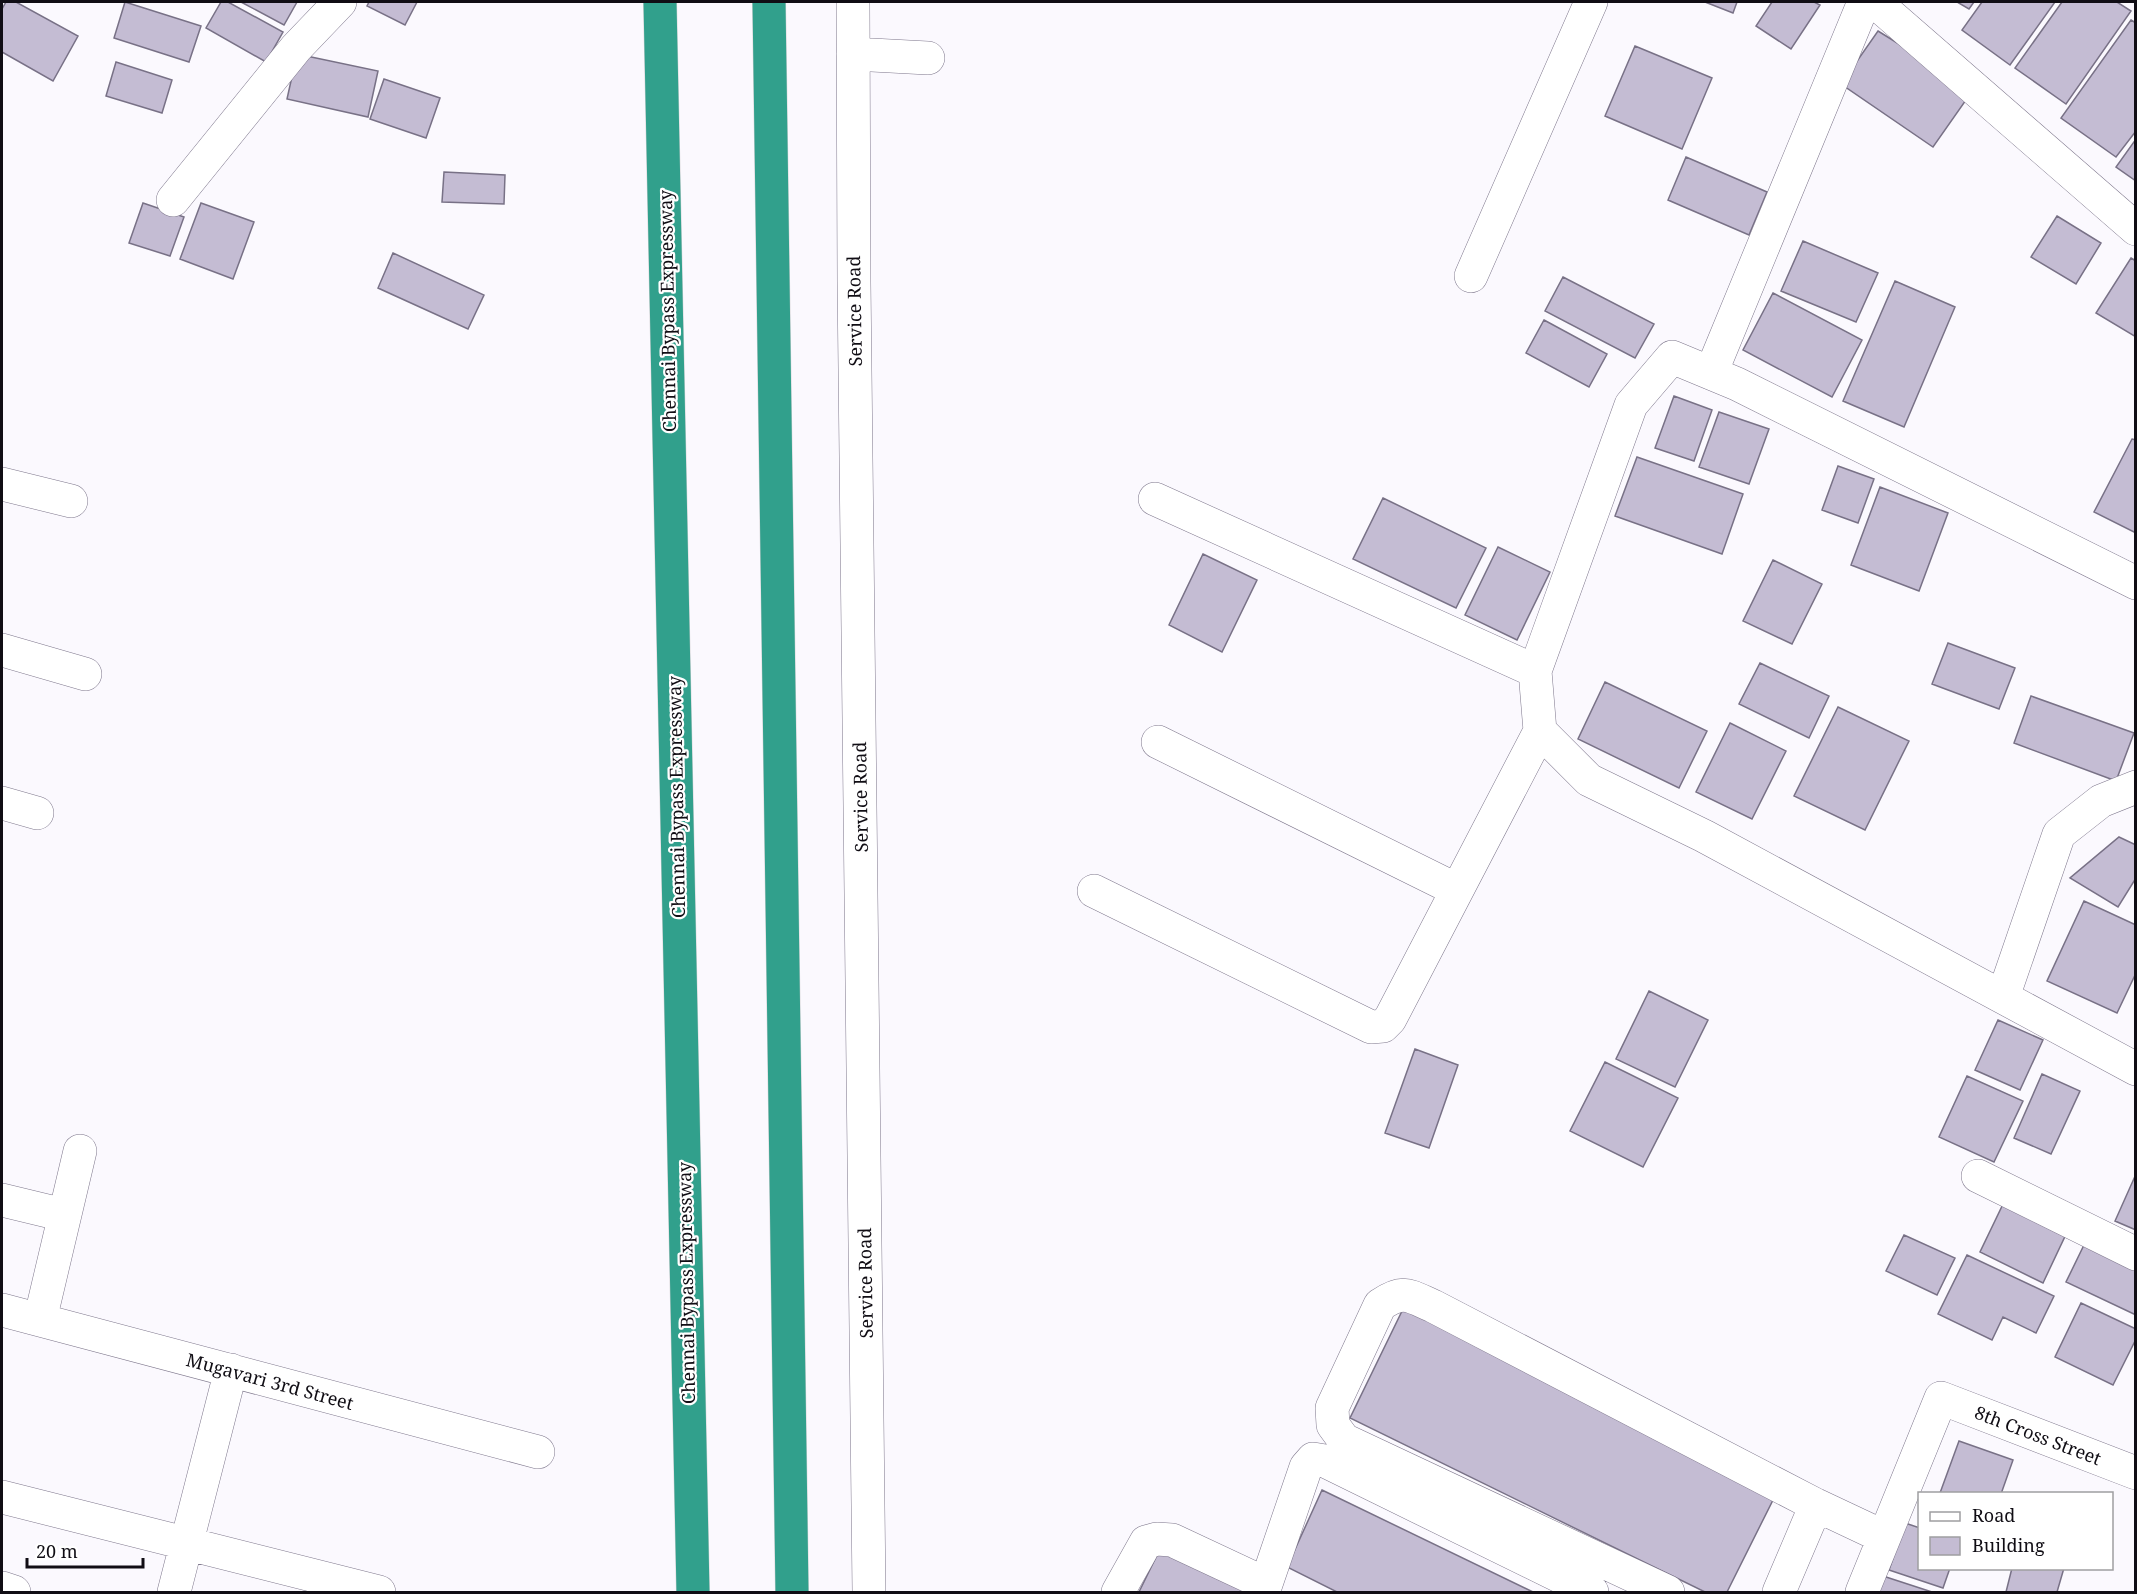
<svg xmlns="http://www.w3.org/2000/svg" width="2137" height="1594" font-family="'Noto Serif',serif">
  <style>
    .building { fill: #c4bcd3; stroke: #787186; stroke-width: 1.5 }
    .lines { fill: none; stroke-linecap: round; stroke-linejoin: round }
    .minor-casing { stroke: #7f788d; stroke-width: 34 }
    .highway-casing { stroke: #d4d3d5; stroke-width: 34 }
    .minor { stroke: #fff; stroke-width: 33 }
    .highway { stroke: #31a08c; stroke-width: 33 }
    .labels { text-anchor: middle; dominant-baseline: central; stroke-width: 4.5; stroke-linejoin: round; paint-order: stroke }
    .street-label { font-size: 18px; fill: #100d14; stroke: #fff }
  </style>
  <rect width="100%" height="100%" fill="#fbf9fe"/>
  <!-- building -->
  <path class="building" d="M 6,2 L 16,2 L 78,36 L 53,81 L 2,52 L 2,9 Z
    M 125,2 L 201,26 L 189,62 L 114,38 Z
    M 221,2 L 228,2 L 283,32 L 266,62 L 206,28 Z
    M 241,2 L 297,2 L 284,25 Z
    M 369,2 L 417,2 L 405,25 L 367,6 Z
    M 1705,2 L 1737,2 L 1733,13 Z
    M 1772,2 L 1814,2 L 1820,5 L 1791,49 L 1756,26 Z
    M 1957,2 L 1974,2 L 1969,9 Z
    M 1982,2 L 2055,2 L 2010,65 L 1962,30 Z
    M 2062,2 L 2117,2 L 2131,11 L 2066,104 L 2015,68 Z
    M 2131,20 L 2136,23 L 2136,131 L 2116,157 L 2061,118 Z
    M 1878,31 L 1973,90 L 1933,147 L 1841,84 Z
    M 1635,46 L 1712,78 L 1682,149 L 1605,116 Z
    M 297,54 L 378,71 L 368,117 L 287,99 Z
    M 116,62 L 172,80 L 162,113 L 106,96 Z
    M 384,79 L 440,98 L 426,138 L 370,119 Z
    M 2136,139 L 2136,181 L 2116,167 Z
    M 1686,157 L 1767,192 L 1749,235 L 1668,200 Z
    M 444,172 L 505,175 L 504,204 L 442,202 Z
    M 143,203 L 184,217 L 170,256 L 129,243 Z
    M 201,203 L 254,222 L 233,279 L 180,259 Z
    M 2057,216 L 2101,243 L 2076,284 L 2031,257 Z
    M 1803,241 L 1878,273 L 1856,322 L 1781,291 Z
    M 393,253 L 484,295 L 468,329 L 378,288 Z
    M 2131,258 L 2136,261 L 2136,337 L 2096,313 Z
    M 1563,277 L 1654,324 L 1635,358 L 1545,311 Z
    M 1895,281 L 1955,307 L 1904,427 L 1843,401 Z
    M 1773,293 L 1862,340 L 1832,397 L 1743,350 Z
    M 1544,320 L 1607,354 L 1589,387 L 1526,353 Z
    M 1674,396 L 1712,410 L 1694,461 L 1655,448 Z
    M 1719,412 L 1769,429 L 1749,484 L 1699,467 Z
    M 2132,439 L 2136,440 L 2136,533 L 2094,512 Z
    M 1637,457 L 1743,494 L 1722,554 L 1615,516 Z
    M 1838,466 L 1874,479 L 1858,523 L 1822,510 Z
    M 1880,487 L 1948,513 L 1919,591 L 1851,565 Z
    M 1383,498 L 1486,548 L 1456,608 L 1353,559 Z
    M 1498,547 L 1550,572 L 1517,640 L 1465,615 Z
    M 1203,554 L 1257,580 L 1222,652 L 1169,625 Z
    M 1773,560 L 1822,584 L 1792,644 L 1743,621 Z
    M 1948,643 L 2015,668 L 1999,709 L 1932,684 Z
    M 1760,663 L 1829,696 L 1809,738 L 1739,704 Z
    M 1605,682 L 1707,731 L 1679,788 L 1578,739 Z
    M 2031,696 L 2134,733 L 2116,781 L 2014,743 Z
    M 1838,707 L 1909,741 L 1865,830 L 1794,796 Z
    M 1730,723 L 1786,751 L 1752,819 L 1696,792 Z
    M 2119,837 L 2136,845 L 2136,878 L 2118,907 L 2070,878 Z
    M 2084,901 L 2136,925 L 2136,973 L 2117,1013 L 2047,981 Z
    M 1649,991 L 1708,1020 L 1675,1087 L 1616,1059 Z
    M 1998,1020 L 2043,1040 L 2020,1090 L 1975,1070 Z
    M 1415,1049 L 1458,1065 L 1429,1148 L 1385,1133 Z
    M 1605,1062 L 1678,1098 L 1643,1167 L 1570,1131 Z
    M 2042,1074 L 2080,1091 L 2051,1154 L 2014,1138 Z
    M 1967,1076 L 2023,1101 L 1994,1162 L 1939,1137 Z
    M 2136,1174 L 2136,1230 L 2115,1221 Z
    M 2005,1200 L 2068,1230 L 2043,1283 L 1980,1252 Z
    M 1904,1235 L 1955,1258 L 1937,1295 L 1886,1271 Z
    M 2084,1245 L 2136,1270 L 2136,1315 L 2066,1282 Z
    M 1967,1255 L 2054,1296 L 2036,1333 L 2003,1317 L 1992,1340 L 1938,1314 Z
    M 2081,1303 L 2136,1329 L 2136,1339 L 2113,1385 L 2055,1357 Z
    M 1404,1307 L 1778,1490 L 1727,1592 L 1705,1592 L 1350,1418 Z
    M 1959,1441 L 2013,1460 L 2001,1494 L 1940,1493 Z
    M 1322,1490 L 1533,1592 L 1337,1592 L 1287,1567 Z
    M 1905,1523 L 1920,1528 L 1920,1568 L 1950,1568 L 1943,1588 L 1889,1570 Z
    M 1161,1547 L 1254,1592 L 1139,1592 Z
    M 2012,1568 L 2064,1568 L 2057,1592 L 2006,1592 Z
    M 1883,1576 L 1932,1592 L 1877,1592 Z"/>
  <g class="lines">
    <!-- minor casing -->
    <g class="minor-casing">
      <path id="minor" d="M 853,2 L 854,282 L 869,1592
        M 1875,2 L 2136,229
        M 853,54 L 928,58
        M 173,200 L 296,48 L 340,2
        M 1471,276 L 1591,2
        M 1711,373 L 1864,2
        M 2,484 L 71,501
        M 1155,499 L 1535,671
        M 2136,583 L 1737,384 L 1672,357 L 1631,405 L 1535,671 L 1540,731 L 1589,780 L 1704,836 L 2136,1069
        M 2,650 L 85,674
        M 1158,742 L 1457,890
        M 2,803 L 37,813
        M 1094,891 L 1371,1027 L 1383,1026 L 1390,1019 L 1540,731
        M 2003,997 L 2059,834 L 2101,801 L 2136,787
        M 1978,1176 L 2136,1254
        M 2,1200 L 64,1215
        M 2,1310 L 538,1452
        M 40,1320 L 80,1151
        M 2,1497 L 379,1592
        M 2,1588 L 14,1592
        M 174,1592 L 231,1370
        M 1118,1592 L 1146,1542 L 1157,1539 L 1172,1540 L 1266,1584 L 1306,1467 L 1313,1459 L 1325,1461 L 1592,1592
        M 1668,1592 L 1344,1440 L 1333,1425 L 1332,1408 L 1380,1305 C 1403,1289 1408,1295 1433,1306 L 1816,1505 L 1884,1537
        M 1779,1592 L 1816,1505
        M 1862,1592 L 1941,1398 L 2136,1473"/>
    </g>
    <!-- highway casing -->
    <g class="highway-casing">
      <path id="highway" d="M 660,2 L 693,1592
        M 769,2 L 792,1592"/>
    </g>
    <!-- minor -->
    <use href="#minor" class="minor"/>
    <!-- highway -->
    <use href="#highway" class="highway"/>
  </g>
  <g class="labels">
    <!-- street labels -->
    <g class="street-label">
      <text transform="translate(667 311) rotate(-91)">Chennai Bypass Expressway</text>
      <text transform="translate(854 311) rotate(-91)">Service Road</text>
      <text transform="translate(676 797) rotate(-91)">Chennai Bypass Expressway</text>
      <text transform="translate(860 797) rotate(-91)">Service Road</text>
      <text transform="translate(686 1283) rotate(-91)">Chennai Bypass Expressway</text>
      <text transform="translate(865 1283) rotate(-91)">Service Road</text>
      <text transform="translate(270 1381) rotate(15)">Mugavari 3rd Street</text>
      <text transform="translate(2038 1435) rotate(21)">8th Cross Street</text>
    </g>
  </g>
  <!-- border -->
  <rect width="2137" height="1594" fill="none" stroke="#100d14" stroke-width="6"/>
  <!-- legend -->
  <rect x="1918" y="1492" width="195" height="78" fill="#ffffff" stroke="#9f9ea1" stroke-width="1.5"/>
  <rect x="1930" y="1512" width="30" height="9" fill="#ffffff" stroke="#9f9ea1" stroke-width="1.5"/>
  <text x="1972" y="1522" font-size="18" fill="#100d14">Road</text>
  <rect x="1930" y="1537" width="30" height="18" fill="#c4bcd3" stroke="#9f9ea1" stroke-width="1.5"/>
  <text x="1972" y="1552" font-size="18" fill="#100d14">Building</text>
  <!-- scale -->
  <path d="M27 1558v9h116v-9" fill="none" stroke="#100d14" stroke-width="3"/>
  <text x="36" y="1558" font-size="18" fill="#100d14" stroke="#ffffff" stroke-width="4.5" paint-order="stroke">20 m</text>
</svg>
